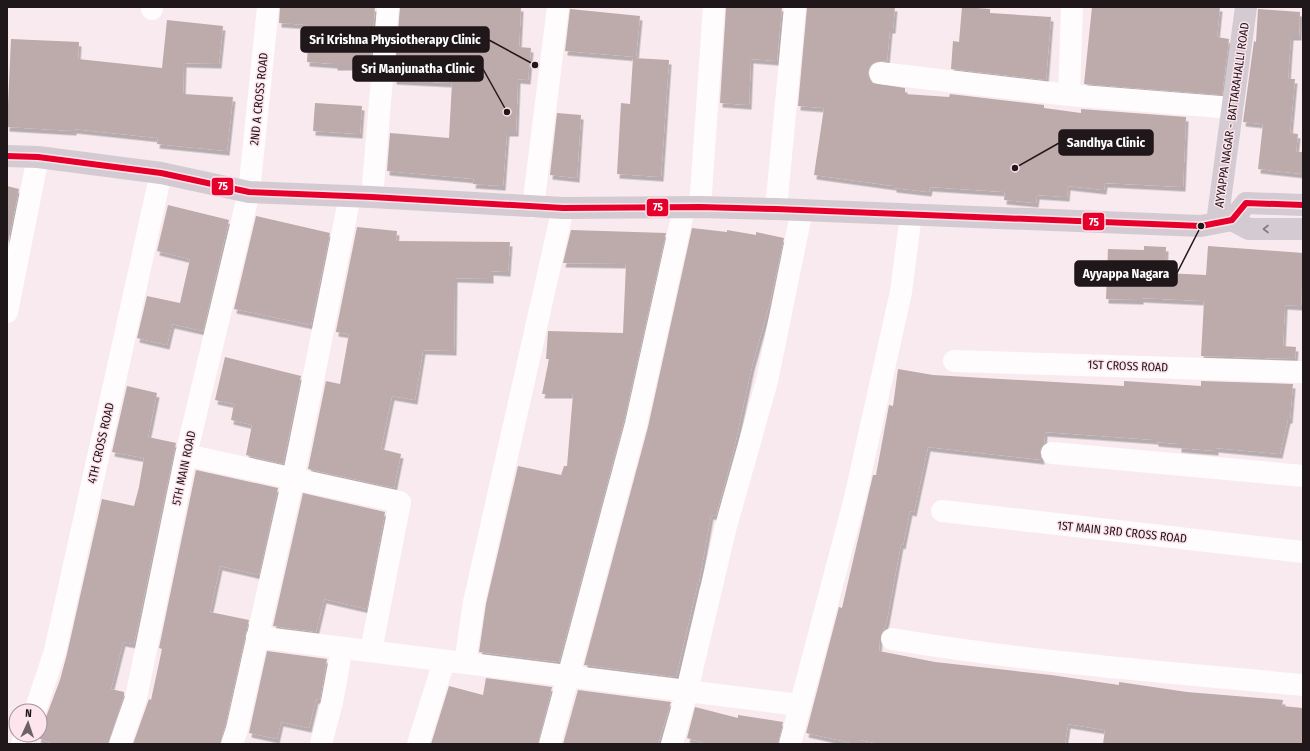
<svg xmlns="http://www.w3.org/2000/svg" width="1310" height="751" font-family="'Fira Sans Condensed',sans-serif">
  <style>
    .building { fill: #bdaaab; filter: url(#shadow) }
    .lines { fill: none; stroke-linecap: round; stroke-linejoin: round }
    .minor { stroke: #fefcfd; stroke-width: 22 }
    .major { stroke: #d3cbd1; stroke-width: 22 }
    .bus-1-casing { stroke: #fee4ed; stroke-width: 9 }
    .bus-1 { stroke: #e4002b; stroke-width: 6 }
    .oneway { stroke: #827a7f }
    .labels { text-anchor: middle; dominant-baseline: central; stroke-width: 3; stroke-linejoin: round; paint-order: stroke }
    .street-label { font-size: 12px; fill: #20171a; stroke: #fee4ed }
    .leader { fill: none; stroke: #20171a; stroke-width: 1.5 }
    .callout-dot { fill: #20171a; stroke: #fee4ed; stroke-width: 1.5 }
    .callout { fill: #20171a; stroke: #20171a; stroke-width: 1.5 }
    .callout-label { font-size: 13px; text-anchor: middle; font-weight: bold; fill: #fff }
    .line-badge { stroke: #fee4ed; stroke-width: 1.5 }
    .badge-label { font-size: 11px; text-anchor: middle; font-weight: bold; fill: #fff }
  </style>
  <defs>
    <filter id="shadow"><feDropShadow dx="2.5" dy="4.5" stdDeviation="0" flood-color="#0004"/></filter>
  </defs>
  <rect width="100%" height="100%" fill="#f8eaef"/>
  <!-- building -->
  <path class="building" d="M 280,7 L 375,7 L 370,66 L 335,66 L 335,64 L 307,62 L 309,25 L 279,23 Z
    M 400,7 L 521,7 L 519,47 L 531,48 L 528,80 L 518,79 L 516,132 L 507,132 L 503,186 L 473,184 L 474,179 L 387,171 L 390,133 L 449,138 L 452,83 L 394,80 Z
    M 726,7 L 782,7 L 777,61 L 751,59 L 749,105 L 720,103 Z
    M 807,7 L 895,7 L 893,29 L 890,29 L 887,61 L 875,62 L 870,66 L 868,72 L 869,78 L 873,83 L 905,88 L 905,94 L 949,97 L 950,94 L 1044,105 L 1044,108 L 1081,113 L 1081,109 L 1186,117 L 1183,187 L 1105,183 L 1104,190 L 1068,186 L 1067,197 L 1037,195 L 1036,203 L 1004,200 L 1005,192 L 930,187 L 929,192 L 894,188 L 894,186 L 814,175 L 824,108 L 798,106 Z
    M 962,7 L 990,9 L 990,13 L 1051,17 L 1046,80 L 951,69 L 953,41 L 959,42 Z
    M 1092,7 L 1220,7 L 1217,37 L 1229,39 L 1222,95 L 1084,84 Z
    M 570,9 L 640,16 L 636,57 L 565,51 Z
    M 1258,9 L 1300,12 L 1299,36 L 1291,36 L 1288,79 L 1295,79 L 1290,133 L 1298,134 L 1296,152 L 1303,152 L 1303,174 L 1258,169 L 1263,124 L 1243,122 L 1254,41 L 1256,42 Z
    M 167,20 L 223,26 L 219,64 L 184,63 L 183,94 L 233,97 L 227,151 L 157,144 L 158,138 L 74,129 L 74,131 L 7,127 L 11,39 L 79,42 L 78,59 L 162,68 Z
    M 633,58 L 669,60 L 661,177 L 617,174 L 621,103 L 630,104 Z
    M 315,103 L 362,106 L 360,134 L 313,131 Z
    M 557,113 L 581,115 L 577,178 L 550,175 Z
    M 7,186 L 19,189 L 7,248 Z
    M 168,205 L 229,220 L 203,331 L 172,324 L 167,345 L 137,338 L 147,296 L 180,303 L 190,259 L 157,251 Z
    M 256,216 L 330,233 L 311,325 L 234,309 Z
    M 357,227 L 397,231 L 396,241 L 510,242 L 508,272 L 491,271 L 491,279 L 455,278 L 454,351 L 423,350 L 415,400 L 392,396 L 381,449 L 401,454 L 394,488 L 308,469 L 326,381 L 340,384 L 349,334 L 336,332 L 336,331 Z
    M 692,228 L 727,232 L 727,230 L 756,235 L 756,232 L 784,238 L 770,302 L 752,366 L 734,449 L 716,516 L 711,515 L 699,582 L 698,582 L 676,677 L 584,665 L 648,427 Z
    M 571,230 L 666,233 L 624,421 L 559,662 L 479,652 L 486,604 L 518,466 L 561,475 L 564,466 L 567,466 L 573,394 L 542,394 L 549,359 L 546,359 L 548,331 L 623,333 L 626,264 L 563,263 Z
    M 1144,246 L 1166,247 L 1165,273 L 1206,275 L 1208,246 L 1303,253 L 1301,306 L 1285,305 L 1283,346 L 1296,347 L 1295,359 L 1201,356 L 1204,301 L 1141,298 L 1141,300 L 1106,299 L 1108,249 L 1144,250 Z
    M 225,357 L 301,376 L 283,464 L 246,455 L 252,425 L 231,420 L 234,404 L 215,400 Z
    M 898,369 L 933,375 L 1124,386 L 1124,381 L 1201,386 L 1201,381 L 1293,384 L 1290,419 L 1288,419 L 1280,454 L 1216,448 L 1216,451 L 1179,448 L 1179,444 L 1156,442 L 1156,440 L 1045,432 L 1044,444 L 1040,451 L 1042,460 L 928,447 L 914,512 L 910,511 L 903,545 L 901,544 L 887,620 L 884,630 L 880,637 L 879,651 L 935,662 L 1051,675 L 1119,685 L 1119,682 L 1187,692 L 1283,700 L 1282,706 L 1303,708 L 1303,744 L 1103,744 L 1105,730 L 1068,724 L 1065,744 L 880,744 L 860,740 L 860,744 L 856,744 L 806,733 L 839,607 L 842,608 L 873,475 L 876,475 L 889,405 L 893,406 Z
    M 127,386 L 157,393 L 148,437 L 176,443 L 134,644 L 123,642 L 111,689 L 124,692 L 124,695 L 108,744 L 53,744 L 38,738 L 60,680 L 67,654 L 102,499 L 134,506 L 139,487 L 144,458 L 112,452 Z
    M 196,470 L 278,488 L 259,575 L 220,566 L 210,612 L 249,620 L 225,726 L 220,744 L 133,744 L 149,699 L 151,700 L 162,649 L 159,648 Z
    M 303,493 L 385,512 L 367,609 L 324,599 L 316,632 L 273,626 Z
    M 267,651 L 327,659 L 320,700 L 316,699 L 309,728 L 281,722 L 277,739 L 249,733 Z
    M 486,678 L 552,687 L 538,744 L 431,744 L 449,686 L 483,695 Z
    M 578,690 L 671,702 L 658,744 L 563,744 Z
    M 695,707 L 738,718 L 738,715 L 783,722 L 778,744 L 707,744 L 687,738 Z"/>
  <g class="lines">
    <!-- minor -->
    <path class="minor" d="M 152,9 L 152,7
      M 880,73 L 1069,95 L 1233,108
      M 1069,95 L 1072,7
      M 372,197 L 388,7
      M 533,207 L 558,7
      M 700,207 L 714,7
      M 776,209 L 795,7
      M 7,312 L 38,157
      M 954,361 L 1303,372
      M 1052,453 L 1303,476
      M 186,455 L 400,502 L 371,651
      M 942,511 L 1303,552
      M 257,637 L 799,705
      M 892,639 C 1028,662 1166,672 1303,685
      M 465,663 L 474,602 L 563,208
      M 35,711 L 55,651 L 161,173
      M 22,744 L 25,735
      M 120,744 L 136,698 L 186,455 L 249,192 L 268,7
      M 232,744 L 237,729 L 293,479 L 350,196
      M 321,744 L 332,702 L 342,648
      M 418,744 L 444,661
      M 550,744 L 636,424 L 684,208
      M 672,744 L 687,691 L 725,530 L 767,381 L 802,210
      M 790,744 L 855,498 L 901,292 L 911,214"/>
    <!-- major -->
    <path class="major" d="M 7,156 L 38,157 L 161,173 L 249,192 L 372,197 L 563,208 L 700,207 L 776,209 L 1201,226 L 1232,220 L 1246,203 L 1303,205
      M 1232,220 L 1249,229 L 1303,229
      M 1217,223 L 1246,7"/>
    <!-- bus-1 casing -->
    <g class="bus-1-casing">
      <path id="bus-1" d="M 7,156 L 38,157 L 161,173 L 249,192 L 372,197 L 563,208 L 700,207 L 776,209 L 1201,226 L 1232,220 L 1246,203 L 1303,205"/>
    </g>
    <!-- bus-1 -->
    <use href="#bus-1" class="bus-1"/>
  </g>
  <!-- one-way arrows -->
  <defs><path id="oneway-chevron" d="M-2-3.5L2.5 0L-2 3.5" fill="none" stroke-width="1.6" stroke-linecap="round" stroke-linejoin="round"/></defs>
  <use class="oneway" href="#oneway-chevron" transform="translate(1266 229) rotate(180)"/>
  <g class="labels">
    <!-- street labels -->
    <g class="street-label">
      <text transform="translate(259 99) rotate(-84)">2ND A CROSS ROAD</text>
      <text transform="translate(1232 115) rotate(-82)">AYYAPPA NAGAR - BATTARAHALLI ROAD</text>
      <text transform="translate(1128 366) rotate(2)">1ST CROSS ROAD</text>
      <text transform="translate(101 443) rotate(-77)">4TH CROSS ROAD</text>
      <text transform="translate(184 468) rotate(-78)">5TH MAIN ROAD</text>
      <text transform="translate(1122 532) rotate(6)">1ST MAIN 3RD CROSS ROAD</text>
    </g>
  </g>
  <!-- callouts -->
  <path class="leader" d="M535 65L489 40M507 112L483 69M1015 168L1059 143M1201 226L1177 273"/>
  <g class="callout-dot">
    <circle cx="535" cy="65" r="4"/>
    <circle cx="507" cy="112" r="4"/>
    <circle cx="1015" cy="168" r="4"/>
    <circle cx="1201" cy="226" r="4"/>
  </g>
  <g class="callout">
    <rect x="301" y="27" width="188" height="25" rx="4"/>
    <rect x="353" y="56" width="130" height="25" rx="4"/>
    <rect x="1059" y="130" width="94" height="25" rx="4"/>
    <rect x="1075" y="261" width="102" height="25" rx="4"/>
  </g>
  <g class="callout-label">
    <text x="395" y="44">Sri Krishna Physiotherapy Clinic</text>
    <text x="418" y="73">Sri Manjunatha Clinic</text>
    <text x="1106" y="147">Sandhya Clinic</text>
    <text x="1126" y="278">Ayyappa Nagara</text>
  </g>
  <g class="line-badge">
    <rect x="211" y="177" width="23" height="19" rx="4" fill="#e4002b"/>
    <rect x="646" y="198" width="23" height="19" rx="4" fill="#e4002b"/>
    <rect x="1082" y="212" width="23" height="19" rx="4" fill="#e4002b"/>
  </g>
  <g class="badge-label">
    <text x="223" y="190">75</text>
    <text x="658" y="211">75</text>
    <text x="1094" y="226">75</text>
  </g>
  <!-- border -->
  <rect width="1310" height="751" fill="none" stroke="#20171a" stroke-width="16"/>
  <!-- north arrow -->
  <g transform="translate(28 723) rotate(3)"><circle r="19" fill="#fee4ed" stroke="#a59299"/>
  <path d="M0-3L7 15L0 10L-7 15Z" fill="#6c6165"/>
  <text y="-6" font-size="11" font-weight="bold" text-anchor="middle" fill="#20171a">N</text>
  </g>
</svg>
